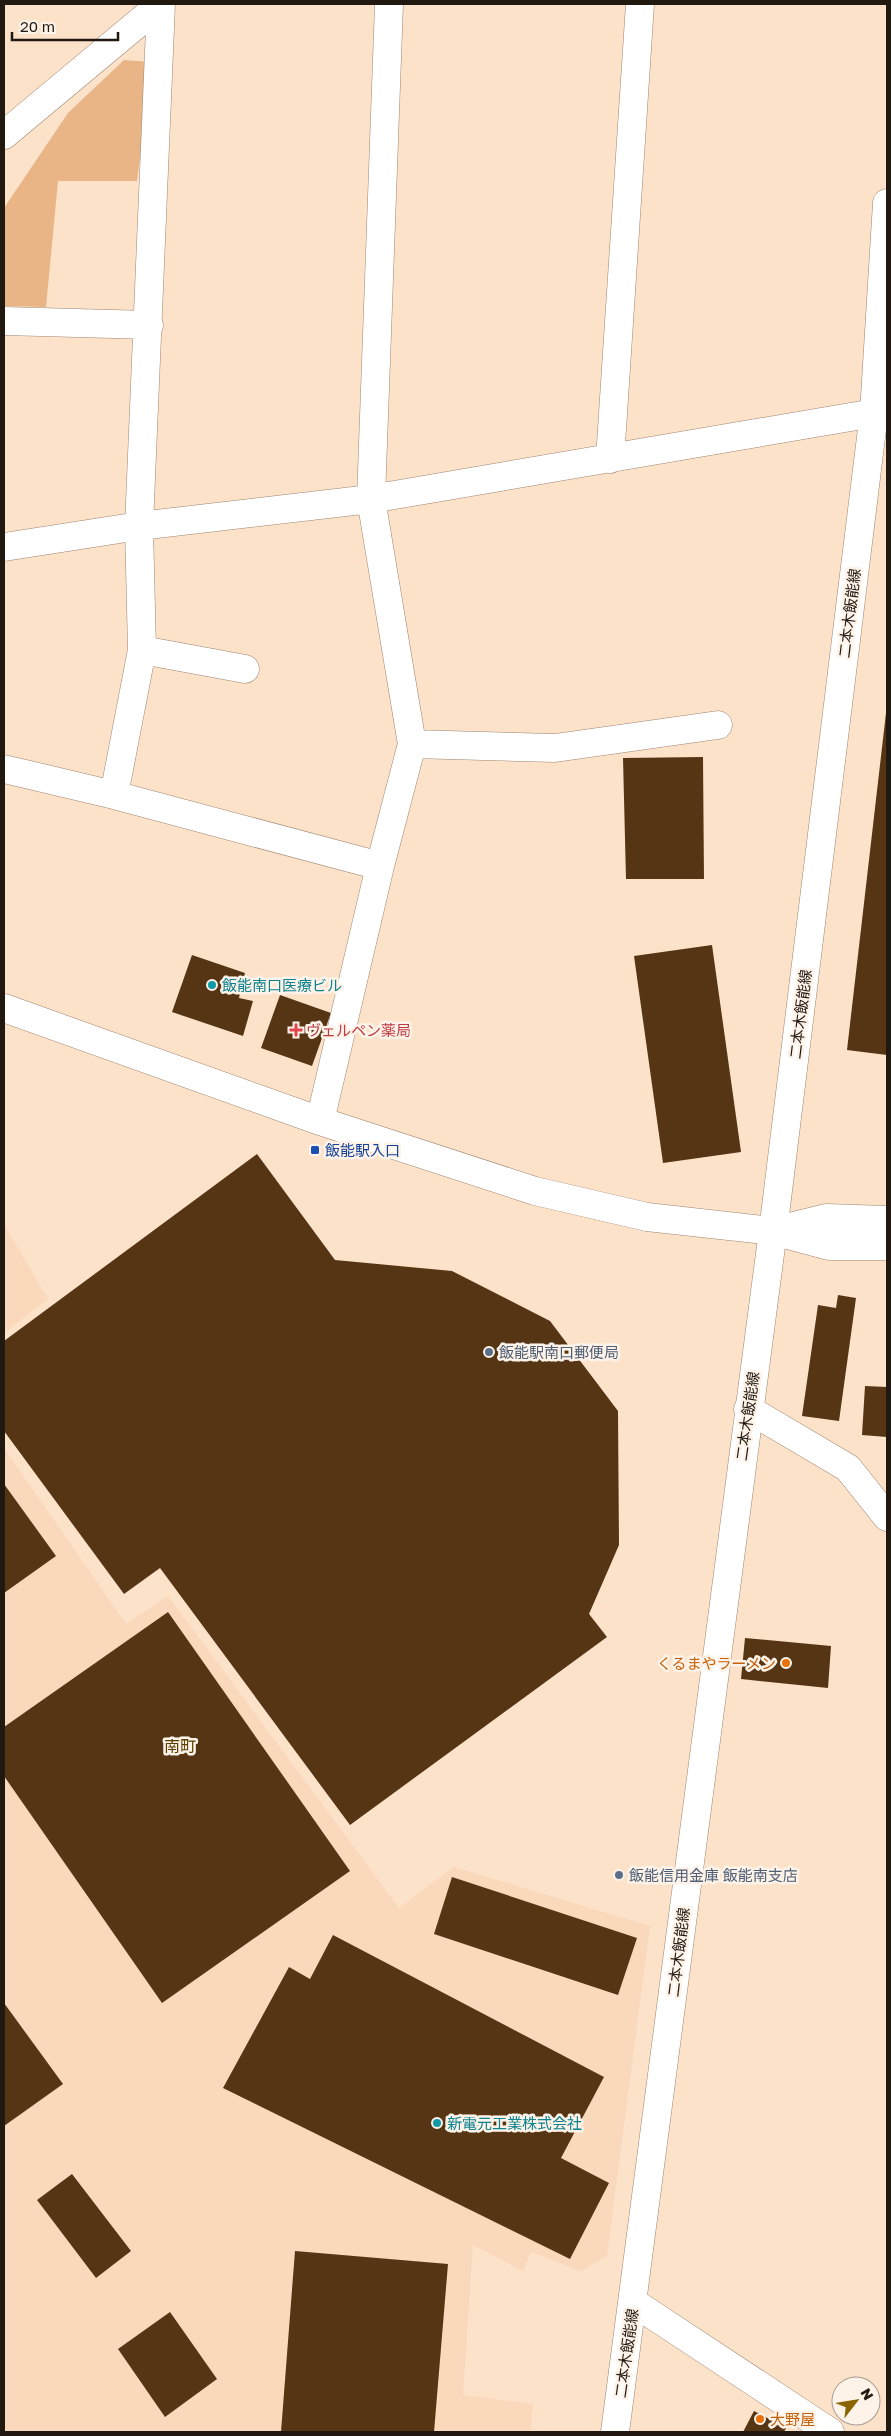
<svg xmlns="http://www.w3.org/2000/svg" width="891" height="2436" font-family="'Golos Text','Noto Sans JP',sans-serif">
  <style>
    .built { fill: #fad8bb }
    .green { fill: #e9b586 }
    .building { fill: #553514 }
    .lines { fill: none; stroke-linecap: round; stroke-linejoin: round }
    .minor-casing { stroke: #9d856f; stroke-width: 29 }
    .major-casing { stroke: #9d856f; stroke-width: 29 }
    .minor { stroke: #fff; stroke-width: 28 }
    .major { stroke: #fff; stroke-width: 28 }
    .culture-dot { fill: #0f9aa8; stroke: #fef3e9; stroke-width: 2 }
    .health-dot { fill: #e0444e; stroke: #fef3e9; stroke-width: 2 }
    .transit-dot { fill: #1a4fb4; stroke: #fef3e9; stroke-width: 2 }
    .service-dot { fill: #5c6f8a; stroke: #fef3e9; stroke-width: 2 }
    .food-dot { fill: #e8710a; stroke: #fef3e9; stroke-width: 2 }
    .labels { text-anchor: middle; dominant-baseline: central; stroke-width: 5; stroke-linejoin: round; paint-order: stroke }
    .street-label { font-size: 15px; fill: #21180f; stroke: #fef3e9 }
    .culture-label { font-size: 15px; fill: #0d838f; stroke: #fef3e9; text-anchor: start }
    .health-label { font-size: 15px; fill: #be3a42; stroke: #fef3e9; text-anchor: start }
    .transit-label { font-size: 15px; fill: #164399; stroke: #fef3e9; text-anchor: start }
    .service-label { font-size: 15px; fill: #4e5e75; stroke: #fef3e9; text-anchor: start }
    .food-label { font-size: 15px; fill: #c56008; stroke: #fef3e9; text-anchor: end }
    .neighbourhood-label { font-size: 16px; fill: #583f00; stroke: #fef3e9 }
  </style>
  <rect width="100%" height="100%" fill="#fde2ca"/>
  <!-- built -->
  <path class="built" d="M 4,1224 L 48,1299 L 4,1333 Z
    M 4,1448 L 126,1624 L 168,1596 L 399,1908 L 454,1867 L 650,1926 L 607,2256 L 581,2271 L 531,2252 L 523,2271 L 473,2245 L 463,2395 L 533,2404 L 531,2432 L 4,2432 Z"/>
  <!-- green -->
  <path class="green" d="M 124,60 L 152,62 L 137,181 L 58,181 L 46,307 L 4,306 L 4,208 L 68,113 Z"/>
  <!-- building -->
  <path class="building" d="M 886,713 L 887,714 L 887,1055 L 847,1050 Z
    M 703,757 L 704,879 L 626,879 L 623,758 Z
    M 712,945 L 741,1152 L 663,1163 L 634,956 Z
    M 192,955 L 245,973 L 239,998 L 253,1001 L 243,1036 L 172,1012 Z
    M 280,995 L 331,1013 L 312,1066 L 261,1048 Z
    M 257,1154 L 335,1260 L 452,1271 L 550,1321 L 618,1411 L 619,1545 L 589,1614 L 607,1637 L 350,1825 L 160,1568 L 124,1594 L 4,1431 L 4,1341 Z
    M 838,1295 L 856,1298 L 839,1421 L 802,1416 L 818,1305 L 836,1308 Z
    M 865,1386 L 887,1387 L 887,1437 L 862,1435 Z
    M 4,1484 L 56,1556 L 4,1593 Z
    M 168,1612 L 350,1871 L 162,2003 L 4,1776 L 4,1727 Z
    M 745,1638 L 831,1646 L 828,1688 L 741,1679 Z
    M 452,1877 L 637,1938 L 618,1995 L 434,1934 Z
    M 333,1935 L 604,2077 L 561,2158 L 609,2183 L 570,2259 L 223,2088 L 289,1967 L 310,1979 Z
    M 4,2003 L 63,2084 L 4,2126 Z
    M 72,2174 L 131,2251 L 96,2278 L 37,2200 Z
    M 295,2251 L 448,2264 L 434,2432 L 281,2432 Z
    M 170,2312 L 217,2379 L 165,2417 L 118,2349 Z
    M 754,2411 L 786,2428 L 784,2432 L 743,2432 Z"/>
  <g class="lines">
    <!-- minor casing -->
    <g class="minor-casing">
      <path id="minor" d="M 4,135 L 161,4
        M 4,321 L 149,325
        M 610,459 L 640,4
        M 4,547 L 139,526 L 371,499 L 874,413 L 887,203
        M 142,650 L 245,669
        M 412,744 L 555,748 L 718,725
        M 4,769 L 114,795 L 380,866
        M 114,795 L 142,650 L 139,526 L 161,4
        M 4,1008 L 320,1121 L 535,1191 L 647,1217 L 773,1231 L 829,1246 L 887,1246
        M 320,1121 L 380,866 L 412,744 L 371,499 L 389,4
        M 777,1230 L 826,1218 L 887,1220
        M 748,1409 L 848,1468 L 887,1517
        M 633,2302 L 830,2432"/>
    </g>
    <!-- major casing -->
    <g class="major-casing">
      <path id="major" d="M 615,2432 L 773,1231 L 874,413 L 887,409"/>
    </g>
    <!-- minor -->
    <use href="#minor" class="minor"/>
    <!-- major -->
    <use href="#major" class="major"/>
  </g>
  <!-- markers -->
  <g class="culture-dot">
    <circle cx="212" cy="985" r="5"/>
    <circle cx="437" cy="2123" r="5"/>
  </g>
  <path class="health-dot" d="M293.5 1022.5h5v5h5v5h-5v5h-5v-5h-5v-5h5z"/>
  <rect class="transit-dot" x="310" y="1145" width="10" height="10" rx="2.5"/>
  <g class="service-dot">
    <circle cx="489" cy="1352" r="5"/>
    <circle cx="619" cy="1875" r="5"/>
  </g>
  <g class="food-dot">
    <circle cx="786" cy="1663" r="5"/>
    <circle cx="760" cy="2419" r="5"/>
  </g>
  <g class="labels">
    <!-- street labels -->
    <g class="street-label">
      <text transform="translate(849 613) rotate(-83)">二本木飯能線</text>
      <text transform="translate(800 1014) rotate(-83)">二本木飯能線</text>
      <text transform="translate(747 1416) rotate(-82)">二本木飯能線</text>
      <text transform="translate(678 1952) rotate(-83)">二本木飯能線</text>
      <text transform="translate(626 2353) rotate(-82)">二本木飯能線</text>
    </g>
    <!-- culture labels -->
    <g class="culture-label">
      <text x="222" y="985">飯能南口医療ビル</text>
      <text x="447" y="2123">新電元工業株式会社</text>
    </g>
    <!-- health labels -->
    <g class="health-label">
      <text x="306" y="1030">ヴェルペン薬局</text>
    </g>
    <!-- transit labels -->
    <g class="transit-label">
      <text x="325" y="1150">飯能駅入口</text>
    </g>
    <!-- service labels -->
    <g class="service-label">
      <text x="499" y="1352">飯能駅南口郵便局</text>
      <text x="629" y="1875">飯能信用金庫 飯能南支店</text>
    </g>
    <!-- food labels -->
    <g class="food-label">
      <text x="776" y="1663">くるまやラーメン</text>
      <text x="770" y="2419" text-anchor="start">大野屋</text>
    </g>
    <!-- neighbourhood labels -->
    <g class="neighbourhood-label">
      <text x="180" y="1746">南町</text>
    </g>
  </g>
  <!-- border -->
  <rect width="891" height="2436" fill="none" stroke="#21180f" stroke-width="10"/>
  <!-- north arrow -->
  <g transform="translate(856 2401) rotate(59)"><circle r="24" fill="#fef3e9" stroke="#a69b92"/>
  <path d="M0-4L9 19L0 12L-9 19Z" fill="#896401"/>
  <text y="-8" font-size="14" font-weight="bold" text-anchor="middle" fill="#21180f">N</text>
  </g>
  <!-- scale -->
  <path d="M12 32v8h106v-8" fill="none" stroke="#21180f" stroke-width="2.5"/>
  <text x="20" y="32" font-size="15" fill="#21180f" stroke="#fef3e9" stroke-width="4" paint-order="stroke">20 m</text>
</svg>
